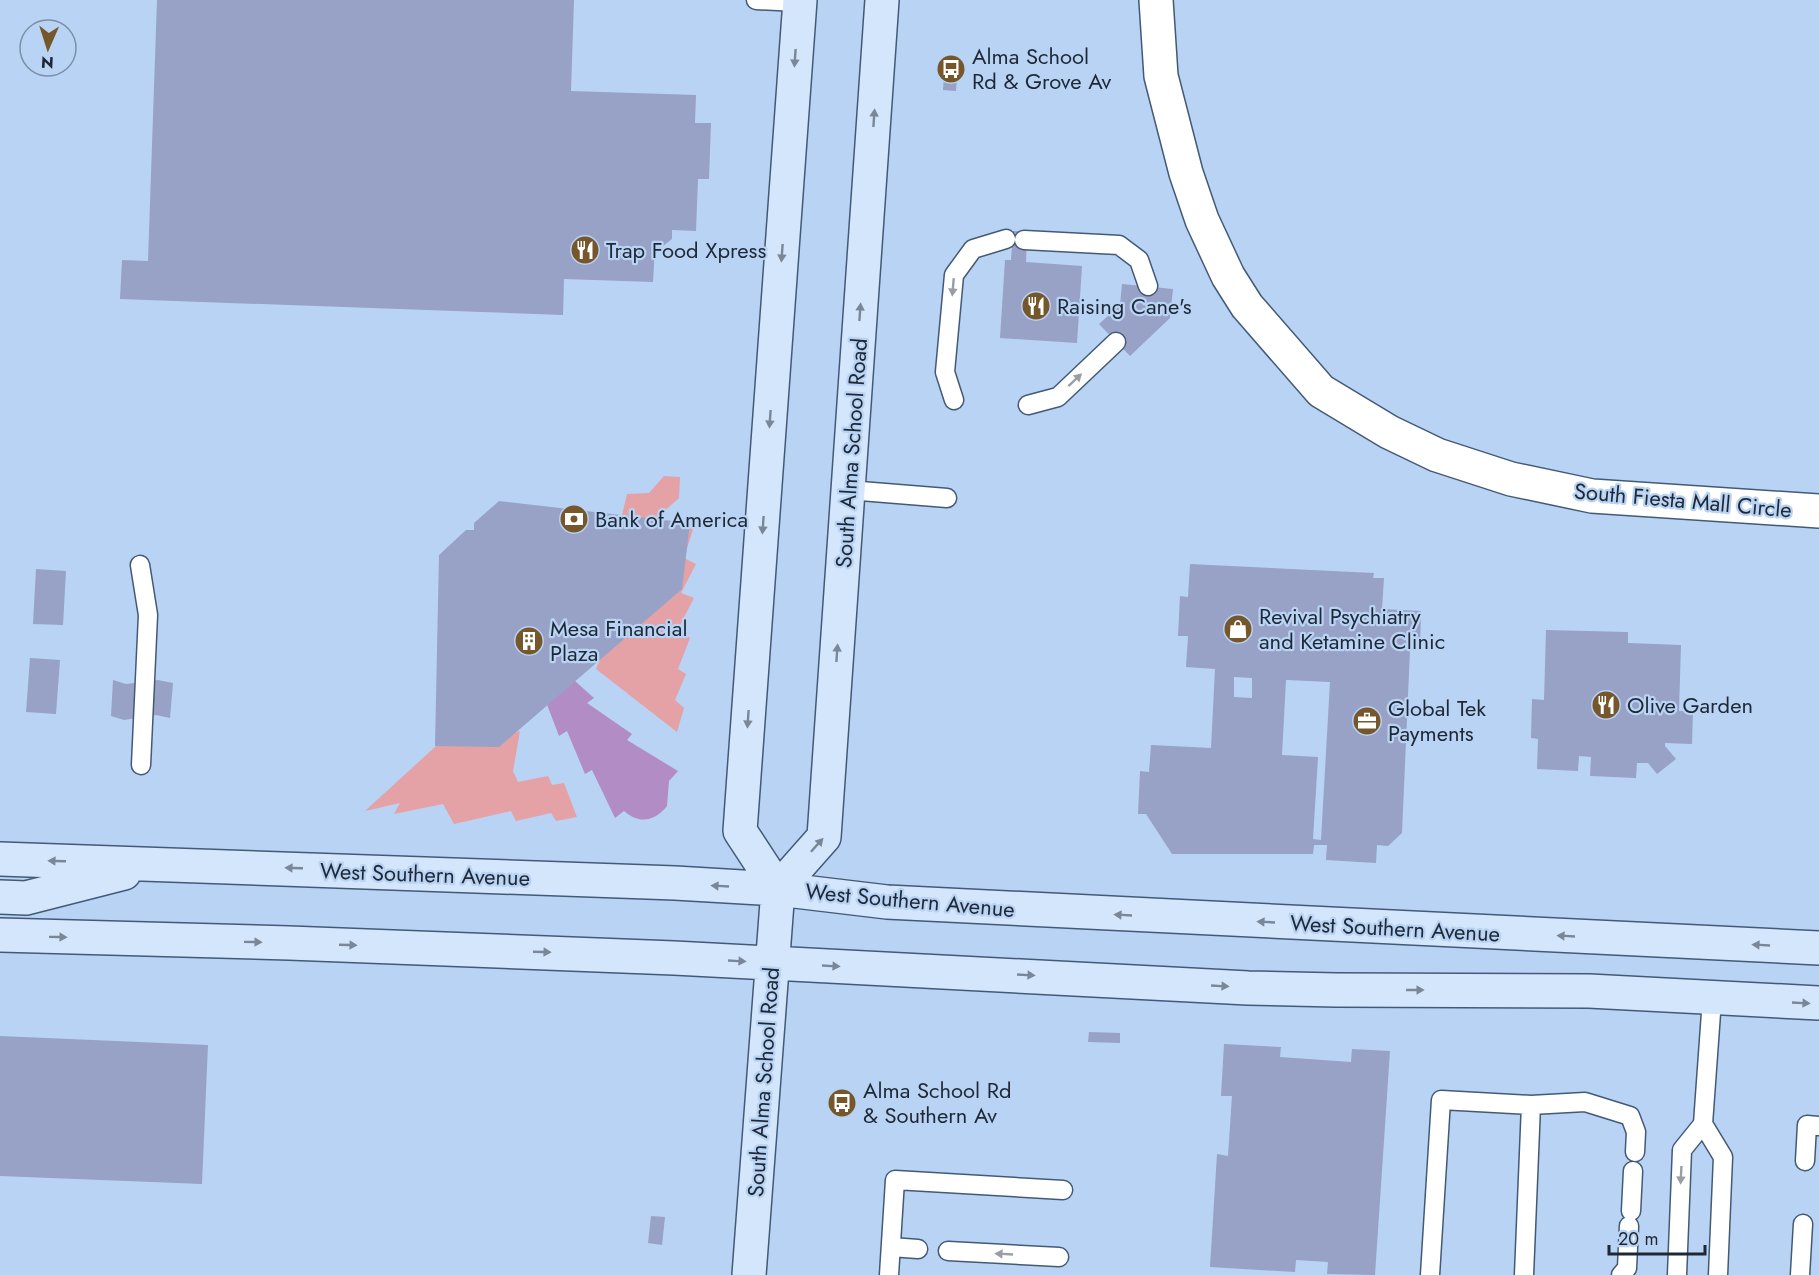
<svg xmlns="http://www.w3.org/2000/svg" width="1819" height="1275" font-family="Jost,sans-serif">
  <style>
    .green { fill: #e4a1a6 }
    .water { fill: #b28dc5 }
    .building { fill: #98a1c6; fill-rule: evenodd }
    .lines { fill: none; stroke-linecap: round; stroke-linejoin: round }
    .lane-casing { stroke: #435a76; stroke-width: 21 }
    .street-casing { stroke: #435a76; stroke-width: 36 }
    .secondary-casing { stroke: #435a76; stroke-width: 36 }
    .lane { stroke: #fff; stroke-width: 18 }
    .street { stroke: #fff; stroke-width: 33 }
    .secondary { stroke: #d4e6fc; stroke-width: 33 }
    .oneway { fill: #798798 }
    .oneway2 { fill: #9a9ea4 }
    .labels { text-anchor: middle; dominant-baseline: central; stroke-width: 4.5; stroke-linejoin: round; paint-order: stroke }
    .poi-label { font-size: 22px; fill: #1e2834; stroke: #b9d3f4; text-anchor: start }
    .street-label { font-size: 22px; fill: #1e2834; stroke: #b9d3f4 }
  </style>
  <rect width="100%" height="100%" fill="#b9d3f4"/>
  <!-- green -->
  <path class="green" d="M 664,476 L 680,477 L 679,498 L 612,557 L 627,494 L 649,493 Z
    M 696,520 L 684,558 L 696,564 L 681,593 L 694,598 L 678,629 L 690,638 L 678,669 L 686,674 L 675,700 L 684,708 L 677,732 L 596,669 L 610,636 L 619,583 Z
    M 520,731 L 513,771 L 518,782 L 548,776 L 552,785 L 564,783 L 577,817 L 556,821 L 551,813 L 516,821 L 511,811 L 454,824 L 443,804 L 394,814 L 400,803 L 365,811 L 447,736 L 487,742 Z"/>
  <!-- water -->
  <path class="water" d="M 566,673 L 594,698 L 587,703 L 632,734 L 627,740 L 678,771 L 669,781 L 667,806 C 654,822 639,824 624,811 L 615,818 L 592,770 L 585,774 L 567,731 L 559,736 L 546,702 Z"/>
  <!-- building -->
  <path class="building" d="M 157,0 L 574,0 L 571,91 L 696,95 L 695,123 L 711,123 L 709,179 L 698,179 L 696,231 L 672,230 L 672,239 L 663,246 L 655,247 L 653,282 L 564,279 L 563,315 L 120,299 L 122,260 L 148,261 Z
    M 945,63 L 958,64 L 956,91 L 943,90 Z
    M 1013,231 L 1027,231 L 1026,262 L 1082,266 L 1077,343 L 1000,338 L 1005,260 L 1011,260 Z
    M 1122,284 L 1173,289 L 1170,318 L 1130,356 L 1099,324 L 1120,305 Z
    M 499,501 L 690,523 L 682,589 L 499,747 L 435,746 L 439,555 L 466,530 L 474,530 L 474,523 Z
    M 1190,564 L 1374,573 L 1373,578 L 1384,578 L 1382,609 L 1421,611 L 1420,650 L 1410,650 L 1402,833 L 1388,846 L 1377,845 L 1376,863 L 1326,860 L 1327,845 L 1314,845 L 1313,854 L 1172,854 L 1146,814 L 1138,814 L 1140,771 L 1149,772 L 1151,745 L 1211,748 L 1215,669 L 1186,667 L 1188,636 L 1178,636 L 1180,596 L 1188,597 ZM 1234,677 L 1252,678 L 1252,698 L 1234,697 ZM 1286,680 L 1330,682 L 1321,840 L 1313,839 L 1318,757 L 1282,755 Z
    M 36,569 L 66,571 L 63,625 L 33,624 Z
    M 1546,630 L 1628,632 L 1628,643 L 1681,645 L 1679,711 L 1693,711 L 1692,744 L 1665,743 L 1665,746 L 1676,759 L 1657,774 L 1648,763 L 1637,763 L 1636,778 L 1590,776 L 1591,757 L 1579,756 L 1578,771 L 1537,769 L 1538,739 L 1531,738 L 1532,699 L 1544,700 Z
    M 30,658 L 60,660 L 56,714 L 26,712 Z
    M 113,680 L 126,684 L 158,680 L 173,683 L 170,718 L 156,715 L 124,720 L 111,716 Z
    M 1089,1032 L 1120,1033 L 1120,1043 L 1088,1042 Z
    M 0,1036 L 208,1045 L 202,1184 L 0,1176 Z
    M 1224,1044 L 1281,1047 L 1280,1057 L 1351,1062 L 1352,1049 L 1390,1051 L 1375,1275 L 1327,1274 L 1328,1262 L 1296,1260 L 1295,1272 L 1210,1267 L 1217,1154 L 1228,1156 L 1232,1096 L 1221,1096 Z
    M 651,1216 L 665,1217 L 662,1245 L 648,1243 Z"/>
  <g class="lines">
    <!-- lane casing -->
    <g class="lane-casing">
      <path id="lane" d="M 756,0 L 799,2
        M 1024,240 L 1119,245 L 1139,260 L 1148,286
        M 954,400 L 945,372 L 954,275 L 973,249 L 1006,239
        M 1028,405 L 1058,397 L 1116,342
        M 848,490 L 947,498
        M 140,565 L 148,615 L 141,765
        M 1531,1105 L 1585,1102 L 1630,1116 L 1636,1132 L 1635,1152
        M 1703,1124 L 1723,1157 L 1718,1275
        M 1805,1161 L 1807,1125 L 1819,1126
        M 1631,1211 L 1633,1171
        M 891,1247 L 918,1249
        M 948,1251 L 1059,1257
        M 889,1275 L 895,1180 L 1063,1190
        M 1430,1275 L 1441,1100 L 1531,1105 L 1524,1275
        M 1621,1275 L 1627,1268 L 1629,1226
        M 1677,1275 L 1682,1150 L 1703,1124 L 1712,999
        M 1800,1275 L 1803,1224"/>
    </g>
    <!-- street casing -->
    <g class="street-casing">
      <path id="street" d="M 1156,0 L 1161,76 L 1186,173 L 1202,220 L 1228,276 L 1247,306 L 1321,391 L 1389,432 L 1437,455 L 1511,479 L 1592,496 L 1819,511"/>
    </g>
    <!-- secondary casing -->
    <g class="secondary-casing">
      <path id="secondary" d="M 0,859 L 675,883 L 778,889 L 887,902 L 1819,948
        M 778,889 L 824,837 L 882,0
        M 0,897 L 26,898 L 124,873
        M 0,935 L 289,943 L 674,958 L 1248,988 L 1336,990 L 1589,991 L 1819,1003
        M 749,1275 L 778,889 L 740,831 L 800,0"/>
    </g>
    <!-- lane -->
    <use href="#lane" class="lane"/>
    <!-- street -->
    <use href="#street" class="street"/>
    <!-- secondary -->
    <use href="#secondary" class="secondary"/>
  </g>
  <!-- one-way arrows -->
  <defs><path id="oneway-solid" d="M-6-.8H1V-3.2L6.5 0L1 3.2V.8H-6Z" transform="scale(1.5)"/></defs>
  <g class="oneway">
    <use href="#oneway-solid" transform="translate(795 58) rotate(94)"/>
    <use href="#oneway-solid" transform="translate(874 118) rotate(-86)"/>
    <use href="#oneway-solid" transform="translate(782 253) rotate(94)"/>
    <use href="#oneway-solid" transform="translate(860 312) rotate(-86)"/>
    <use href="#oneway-solid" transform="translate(770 419) rotate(94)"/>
    <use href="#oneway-solid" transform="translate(763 525) rotate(94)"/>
    <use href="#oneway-solid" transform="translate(837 653) rotate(-86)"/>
    <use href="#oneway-solid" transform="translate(748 719) rotate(94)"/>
    <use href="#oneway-solid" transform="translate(817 845) rotate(-48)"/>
    <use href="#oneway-solid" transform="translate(57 861) rotate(-178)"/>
    <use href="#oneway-solid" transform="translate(294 868) rotate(-178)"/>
    <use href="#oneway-solid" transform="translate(720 886) rotate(-177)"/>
    <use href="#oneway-solid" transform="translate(1123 915) rotate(-177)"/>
    <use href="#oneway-solid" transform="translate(1266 922) rotate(-177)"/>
    <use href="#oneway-solid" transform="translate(1566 936) rotate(-177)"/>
    <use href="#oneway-solid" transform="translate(58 937) rotate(1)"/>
    <use href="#oneway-solid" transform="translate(253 942) rotate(1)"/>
    <use href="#oneway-solid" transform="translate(348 945) rotate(2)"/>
    <use href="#oneway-solid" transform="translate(1761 945) rotate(-177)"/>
    <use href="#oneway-solid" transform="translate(542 952) rotate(2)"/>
    <use href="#oneway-solid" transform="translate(737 961) rotate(3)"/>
    <use href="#oneway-solid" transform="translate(831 966) rotate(3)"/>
    <use href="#oneway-solid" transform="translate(1026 975) rotate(3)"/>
    <use href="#oneway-solid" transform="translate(1220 986) rotate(3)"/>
    <use href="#oneway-solid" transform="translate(1415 990)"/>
    <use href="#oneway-solid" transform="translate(1801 1003) rotate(3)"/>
  </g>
  <g class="oneway2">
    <use href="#oneway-solid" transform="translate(953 287) rotate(95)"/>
    <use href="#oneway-solid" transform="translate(1075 380) rotate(-43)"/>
    <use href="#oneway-solid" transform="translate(1681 1175) rotate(93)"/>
    <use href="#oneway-solid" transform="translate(1004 1254) rotate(-177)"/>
  </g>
  <!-- icons -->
  <defs>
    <g id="bus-disc" transform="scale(1.5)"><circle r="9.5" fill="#76572c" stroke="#b9d3f4"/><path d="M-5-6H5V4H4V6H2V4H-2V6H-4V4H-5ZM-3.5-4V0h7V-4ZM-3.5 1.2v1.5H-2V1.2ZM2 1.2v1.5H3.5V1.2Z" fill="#fff"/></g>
    <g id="restaurant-disc" transform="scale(1.5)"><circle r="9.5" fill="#76572c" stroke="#b9d3f4"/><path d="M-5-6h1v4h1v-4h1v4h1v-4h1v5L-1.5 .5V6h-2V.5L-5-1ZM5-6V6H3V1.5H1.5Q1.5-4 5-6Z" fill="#fff"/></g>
    <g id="bank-disc" transform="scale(1.5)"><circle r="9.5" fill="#76572c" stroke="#b9d3f4"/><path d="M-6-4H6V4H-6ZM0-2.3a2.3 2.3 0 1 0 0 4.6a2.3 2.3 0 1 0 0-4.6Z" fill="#fff"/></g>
    <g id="shop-disc" transform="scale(1.5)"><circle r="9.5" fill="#76572c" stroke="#b9d3f4"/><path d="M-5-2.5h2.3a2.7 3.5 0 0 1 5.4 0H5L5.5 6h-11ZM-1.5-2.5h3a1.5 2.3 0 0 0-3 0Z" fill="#fff"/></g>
    <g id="building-disc" transform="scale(1.5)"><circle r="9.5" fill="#76572c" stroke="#b9d3f4"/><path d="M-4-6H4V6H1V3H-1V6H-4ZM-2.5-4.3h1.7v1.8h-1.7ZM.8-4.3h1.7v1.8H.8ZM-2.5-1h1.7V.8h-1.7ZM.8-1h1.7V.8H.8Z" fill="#fff"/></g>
    <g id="office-disc" transform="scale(1.5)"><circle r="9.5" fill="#76572c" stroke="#b9d3f4"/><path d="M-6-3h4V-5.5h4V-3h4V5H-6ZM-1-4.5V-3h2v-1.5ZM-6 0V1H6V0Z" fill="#fff"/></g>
  </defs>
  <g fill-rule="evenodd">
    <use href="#bus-disc" x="951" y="69"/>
    <use href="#restaurant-disc" x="585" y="250"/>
    <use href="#restaurant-disc" x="1036" y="306"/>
    <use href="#bank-disc" x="574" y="519"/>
    <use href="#shop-disc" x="1238" y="629"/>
    <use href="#building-disc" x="529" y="641"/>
    <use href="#restaurant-disc" x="1606" y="705"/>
    <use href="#office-disc" x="1367" y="721"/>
    <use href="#bus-disc" x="842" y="1103"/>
  </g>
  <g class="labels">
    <!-- poi labels -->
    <g class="poi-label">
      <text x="972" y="56">Alma School<tspan x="972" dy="25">Rd &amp; Grove Av</tspan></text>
      <text x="606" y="250">Trap Food Xpress</text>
      <text x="1057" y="306">Raising Cane's</text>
      <text x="595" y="519">Bank of America</text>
      <text x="1259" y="616">Revival Psychiatry<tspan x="1259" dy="25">and Ketamine Clinic</tspan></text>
      <text x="550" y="628">Mesa Financial<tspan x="550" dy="25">Plaza</tspan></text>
      <text x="1627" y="705">Olive Garden</text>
      <text x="1388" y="708">Global Tek<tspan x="1388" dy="25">Payments</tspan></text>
      <text x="863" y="1090">Alma School Rd<tspan x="863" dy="25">&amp; Southern Av</tspan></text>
    </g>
    <!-- street labels -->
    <g class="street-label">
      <text transform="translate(851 453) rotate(-86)">South Alma School Road</text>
      <text transform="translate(1683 500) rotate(5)">South Fiesta Mall Circle</text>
      <text transform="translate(425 874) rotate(2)">West Southern Avenue</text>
      <text transform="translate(910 900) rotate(5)">West Southern Avenue</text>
      <text transform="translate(1395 928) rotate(3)">West Southern Avenue</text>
      <text transform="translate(763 1082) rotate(-86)">South Alma School Road</text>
    </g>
  </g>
  <!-- north arrow -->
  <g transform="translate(48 48) rotate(183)"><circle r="28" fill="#b9d3f4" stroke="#7b8fa7" stroke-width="1.5"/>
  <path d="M0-4.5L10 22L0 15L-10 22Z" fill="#76572c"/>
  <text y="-9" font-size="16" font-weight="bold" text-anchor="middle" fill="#1e2834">N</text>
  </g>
  <!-- scale -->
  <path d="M1609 1245v9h96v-9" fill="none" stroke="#1e2834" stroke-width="3"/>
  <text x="1618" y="1245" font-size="18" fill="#1e2834" stroke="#b9d3f4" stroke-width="4.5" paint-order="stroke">20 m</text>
</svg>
